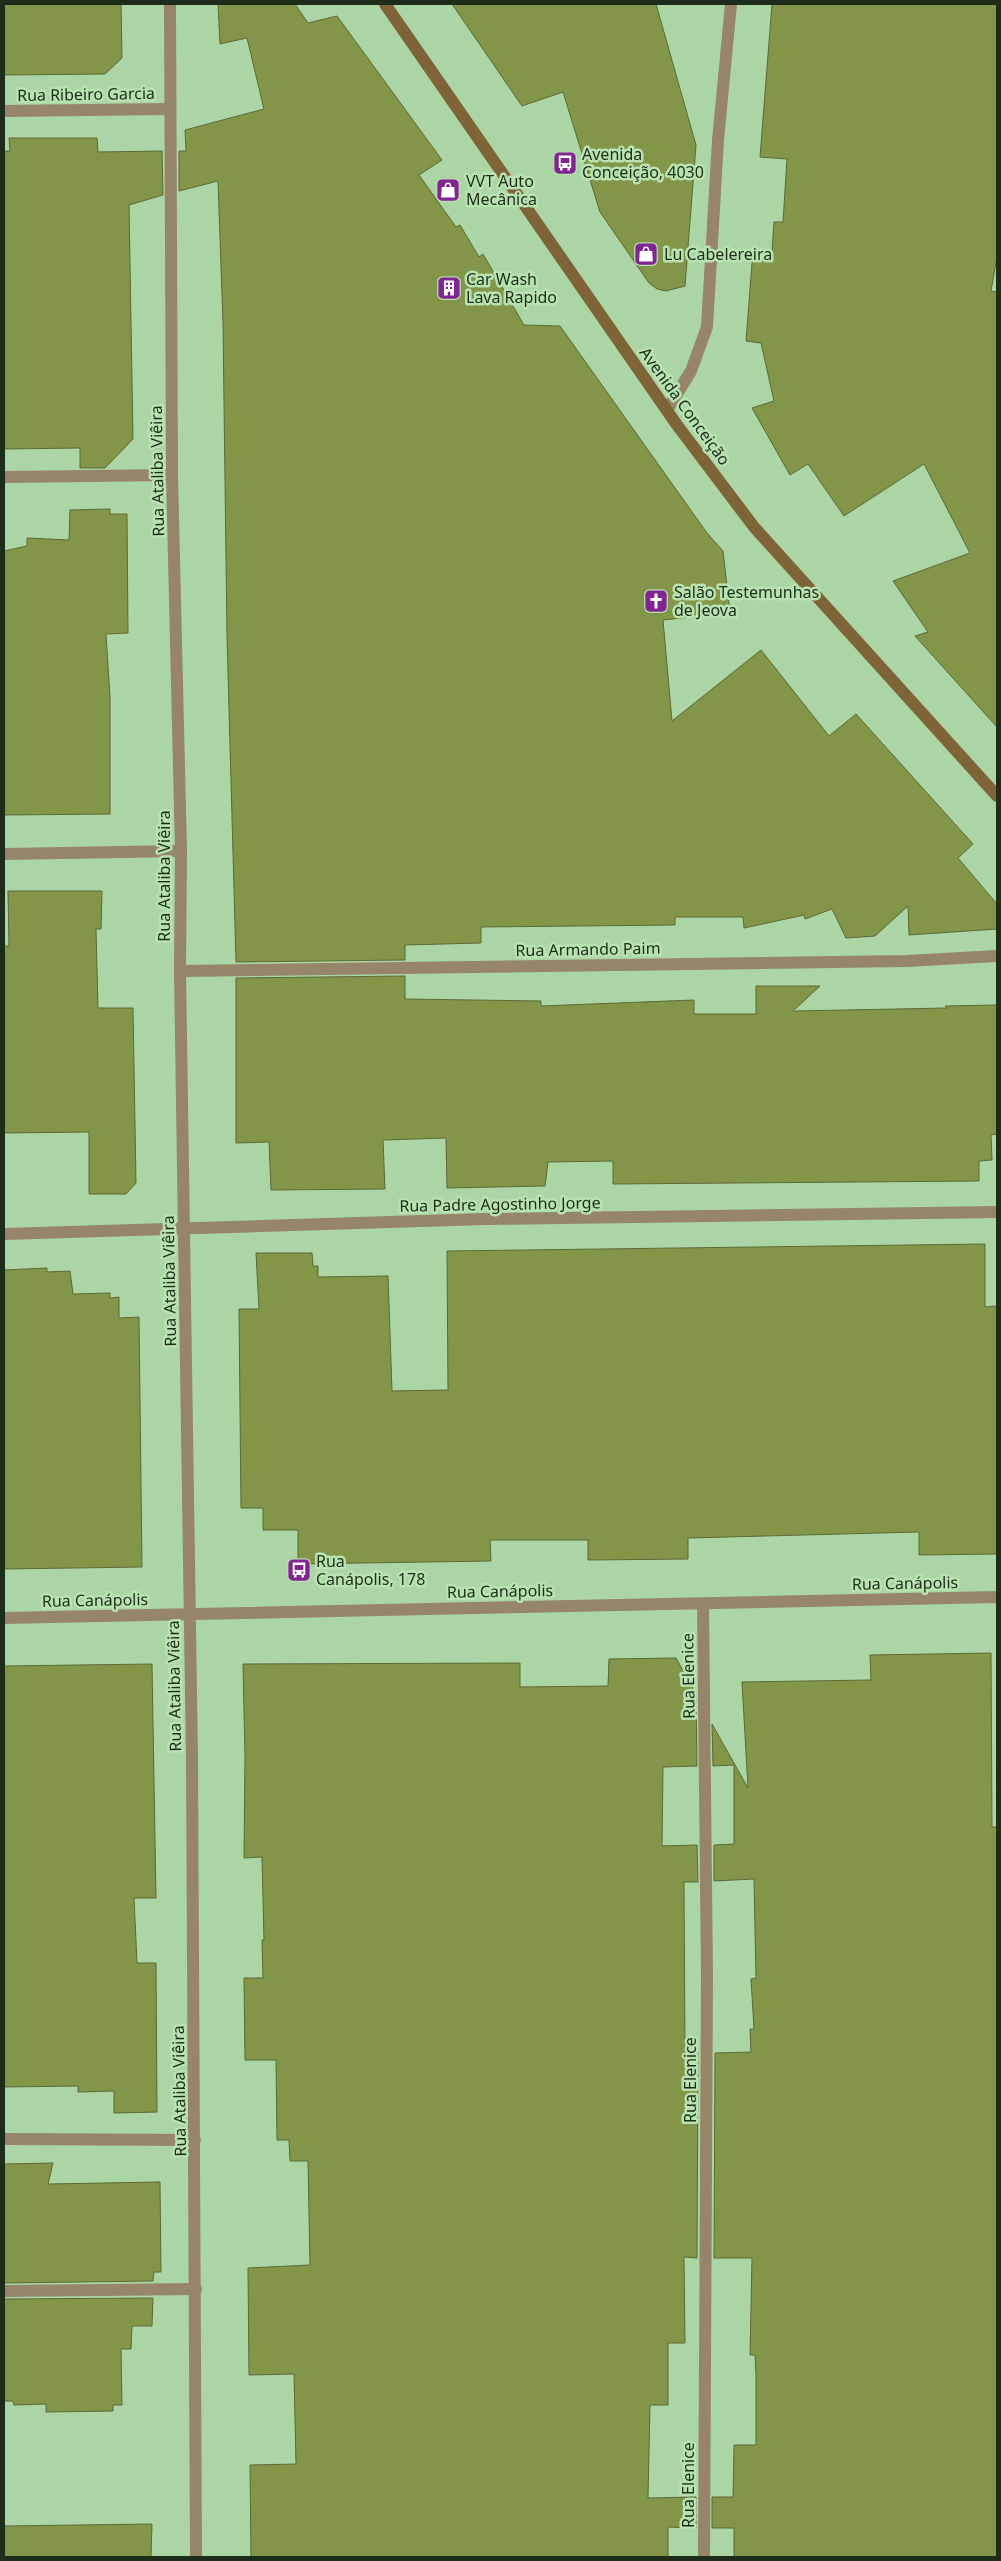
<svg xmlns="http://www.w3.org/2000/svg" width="1001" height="2561" font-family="'Noto Sans',sans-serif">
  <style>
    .building { fill: #829549; stroke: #5c6933 }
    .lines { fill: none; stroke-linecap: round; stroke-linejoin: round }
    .minor { stroke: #968568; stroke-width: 12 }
    .tertiary { stroke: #968568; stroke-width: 12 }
    .secondary { stroke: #7e6437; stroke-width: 12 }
    .labels { text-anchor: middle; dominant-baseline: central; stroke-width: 5; stroke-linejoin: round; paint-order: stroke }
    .street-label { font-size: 16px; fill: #1d2d1a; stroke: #b9e2b1 }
    .poi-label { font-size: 16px; fill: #1d2d1a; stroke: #b9e2b1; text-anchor: start }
  </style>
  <rect width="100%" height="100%" fill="#acd5a5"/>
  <!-- building -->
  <path class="building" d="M 4,4 L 121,4 L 122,58 L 105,74 L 4,75 Z
    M 218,4 L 295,4 L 308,23 L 337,16 L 442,160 L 419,175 L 456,227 L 460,225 L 479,257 L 483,254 L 524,325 L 560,326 L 707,533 L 723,551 L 730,613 L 663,620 L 672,721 L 761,650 L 829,736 L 856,714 L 973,844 L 958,858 L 997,904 L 997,929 L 909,935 L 908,906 L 875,936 L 846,938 L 832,909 L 805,919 L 804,915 L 744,928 L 743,917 L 675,917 L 675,925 L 481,927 L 481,943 L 405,945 L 405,960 L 236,962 L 227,636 L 223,324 L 218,181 L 179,191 L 179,151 L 186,151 L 185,130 L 264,109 L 247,38 L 220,44 Z
    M 452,4 L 656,4 L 696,145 L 685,286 L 666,291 L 657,289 L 649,283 L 600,212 L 563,92 L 522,106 Z
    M 772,4 L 997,4 L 997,257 L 991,291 L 997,292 L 997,727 L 915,636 L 928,632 L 893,581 L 970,553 L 924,464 L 844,516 L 808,464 L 790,475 L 752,408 L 774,401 L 761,343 L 746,341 L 753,250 L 772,251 L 774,222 L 783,222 L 787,159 L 760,157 Z
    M 9,138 L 97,138 L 98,152 L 162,151 L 163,195 L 129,205 L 133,439 L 105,468 L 80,468 L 80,448 L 4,449 L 4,151 L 10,151 Z
    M 110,509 L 110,514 L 127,514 L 128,633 L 106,634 L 110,697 L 110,814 L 4,815 L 4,551 L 27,546 L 27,538 L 69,540 L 70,510 Z
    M 8,891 L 102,891 L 101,929 L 96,929 L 98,1008 L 133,1008 L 136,1183 L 126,1194 L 89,1194 L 89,1132 L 4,1133 L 4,946 L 9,946 Z
    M 405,976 L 405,999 L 541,1001 L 541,1006 L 694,1000 L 694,1014 L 756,1014 L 756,986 L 820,986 L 793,1011 L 947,1008 L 945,1006 L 997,1005 L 997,1134 L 991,1135 L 992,1160 L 979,1161 L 979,1181 L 613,1184 L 613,1161 L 548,1162 L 545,1186 L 447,1188 L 446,1138 L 383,1140 L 385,1189 L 271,1190 L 269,1142 L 236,1143 L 236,978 Z
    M 985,1244 L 985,1307 L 997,1306 L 997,1554 L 919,1555 L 919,1532 L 688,1538 L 688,1559 L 588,1560 L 588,1540 L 490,1540 L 491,1561 L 298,1564 L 298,1530 L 263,1530 L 263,1508 L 241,1508 L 239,1309 L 259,1309 L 256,1253 L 312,1253 L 313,1266 L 318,1266 L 318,1277 L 388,1276 L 392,1391 L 448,1390 L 447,1251 Z
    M 47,1268 L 47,1272 L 70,1271 L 73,1294 L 110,1293 L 110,1298 L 119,1297 L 119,1318 L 139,1317 L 142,1567 L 4,1569 L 4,1270 Z
    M 991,1653 L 992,1827 L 997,1827 L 997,2557 L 734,2557 L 734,2528 L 712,2528 L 712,2497 L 733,2497 L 734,2445 L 756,2445 L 756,2376 L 755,2355 L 750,2355 L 752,2258 L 714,2258 L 715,2053 L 751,2052 L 750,2029 L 754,2029 L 751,1979 L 756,1978 L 754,1879 L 714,1881 L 714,1845 L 734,1844 L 734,1765 L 713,1766 L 712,1724 L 748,1788 L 742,1682 L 871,1680 L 870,1655 Z
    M 676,1658 L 696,1694 L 697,1766 L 663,1767 L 662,1846 L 697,1845 L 698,1882 L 684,1882 L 685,2053 L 698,2053 L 697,2258 L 684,2257 L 685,2343 L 668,2343 L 668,2405 L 650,2405 L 648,2498 L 696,2497 L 696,2528 L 668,2527 L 668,2557 L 251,2557 L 250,2465 L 296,2464 L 294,2374 L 249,2375 L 248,2268 L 310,2265 L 308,2161 L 290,2161 L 289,2140 L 277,2140 L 276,2060 L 245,2060 L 244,1978 L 263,1978 L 262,1940 L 264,1940 L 262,1857 L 244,1858 L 245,1756 L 243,1664 L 520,1663 L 520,1687 L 608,1686 L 609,1659 Z
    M 152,1664 L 156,1898 L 134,1898 L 137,1963 L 156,1963 L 157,2112 L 114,2113 L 114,2091 L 78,2092 L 78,2086 L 4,2087 L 4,1666 Z
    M 53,2163 L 48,2184 L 160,2182 L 161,2272 L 154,2272 L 153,2281 L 4,2283 L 4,2164 Z
    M 153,2298 L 152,2326 L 132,2326 L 131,2349 L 121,2349 L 122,2405 L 113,2405 L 113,2411 L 46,2412 L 46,2404 L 14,2405 L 13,2401 L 4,2401 L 4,2299 Z
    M 152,2524 L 151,2557 L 4,2557 L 4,2526 Z"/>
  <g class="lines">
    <!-- minor -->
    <path class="minor" d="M 4,111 L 170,109
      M 667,410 L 691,371 L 707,327 L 718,140 L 731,4
      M 4,477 L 172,475
      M 4,854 L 181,851
      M 180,971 L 907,961 L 997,956
      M 4,1234 L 485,1219 L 997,1212
      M 703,1604 L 707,1975 L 704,2557
      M 4,2139 L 195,2140
      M 4,2291 L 196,2289"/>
    <!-- tertiary -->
    <path class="tertiary" d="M 170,4 L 172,475 L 181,851 L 180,971 L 192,1758 L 196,2557
      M 4,1618 L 997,1597"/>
    <!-- secondary -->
    <path class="secondary" d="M 385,4 L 677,425 L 754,527 L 997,796"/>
  </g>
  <!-- icons -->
  <defs>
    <g id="bus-square" transform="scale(1.25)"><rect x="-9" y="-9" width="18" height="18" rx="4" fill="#812592" stroke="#b9e2b1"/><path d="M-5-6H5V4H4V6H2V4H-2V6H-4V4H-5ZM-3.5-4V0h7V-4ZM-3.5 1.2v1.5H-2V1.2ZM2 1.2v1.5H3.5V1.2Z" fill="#fff"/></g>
    <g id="shop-square" transform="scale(1.25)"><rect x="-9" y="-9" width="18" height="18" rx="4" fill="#812592" stroke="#b9e2b1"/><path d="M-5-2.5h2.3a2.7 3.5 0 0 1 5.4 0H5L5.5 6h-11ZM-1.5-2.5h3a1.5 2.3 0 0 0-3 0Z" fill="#fff"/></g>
    <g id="building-square" transform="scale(1.25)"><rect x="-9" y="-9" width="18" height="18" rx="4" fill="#812592" stroke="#b9e2b1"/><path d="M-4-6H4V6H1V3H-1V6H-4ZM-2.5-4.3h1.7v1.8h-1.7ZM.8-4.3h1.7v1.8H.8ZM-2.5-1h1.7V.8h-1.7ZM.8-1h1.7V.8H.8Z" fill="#fff"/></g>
    <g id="church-square" transform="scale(1.25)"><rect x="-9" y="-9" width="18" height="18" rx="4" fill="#812592" stroke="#b9e2b1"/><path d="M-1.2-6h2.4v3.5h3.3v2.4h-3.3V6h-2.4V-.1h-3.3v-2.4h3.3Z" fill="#fff"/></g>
  </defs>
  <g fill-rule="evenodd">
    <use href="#bus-square" x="565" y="163"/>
    <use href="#shop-square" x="448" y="190"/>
    <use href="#shop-square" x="646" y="254"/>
    <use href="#building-square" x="449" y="288"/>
    <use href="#church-square" x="656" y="601"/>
    <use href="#bus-square" x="299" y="1570"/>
  </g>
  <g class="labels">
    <!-- street labels -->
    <g class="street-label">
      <text transform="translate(86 94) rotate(-1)">Rua Ribeiro Garcia</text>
      <text transform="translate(685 406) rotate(54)">Avenida Conceição</text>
      <text transform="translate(157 471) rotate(-91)">Rua Ataliba Viêira</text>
      <text transform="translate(164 876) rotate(-90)">Rua Ataliba Viêira</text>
      <text transform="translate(588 949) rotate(-1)">Rua Armando Paim</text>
      <text transform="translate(500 1204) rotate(-1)">Rua Padre Agostinho Jorge</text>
      <text transform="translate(169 1281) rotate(-91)">Rua Ataliba Viêira</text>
      <text transform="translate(905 1583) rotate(-1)">Rua Canápolis</text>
      <text transform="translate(500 1591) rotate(-1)">Rua Canápolis</text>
      <text transform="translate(95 1600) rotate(-1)">Rua Canápolis</text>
      <text transform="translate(688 1676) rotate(-91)">Rua Elenice</text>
      <text transform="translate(174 1686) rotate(-91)">Rua Ataliba Viêira</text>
      <text transform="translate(690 2080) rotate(-90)">Rua Elenice</text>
      <text transform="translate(179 2091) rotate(-91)">Rua Ataliba Viêira</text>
      <text transform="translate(688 2485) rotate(-90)">Rua Elenice</text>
    </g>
    <!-- poi labels -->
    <g class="poi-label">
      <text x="582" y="154">Avenida<tspan x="582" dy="18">Conceição, 4030</tspan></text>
      <text x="466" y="181">VVT Auto<tspan x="466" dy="18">Mecânica</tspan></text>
      <text x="664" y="254">Lu Cabelereira</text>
      <text x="466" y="279">Car Wash<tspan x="466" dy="18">Lava Rapido</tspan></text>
      <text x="674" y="592">Salão Testemunhas<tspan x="674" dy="18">de Jeova</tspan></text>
      <text x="316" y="1561">Rua<tspan x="316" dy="18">Canápolis, 178</tspan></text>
    </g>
  </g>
  <!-- border -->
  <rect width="1001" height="2561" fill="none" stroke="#1d2d1a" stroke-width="10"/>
</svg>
